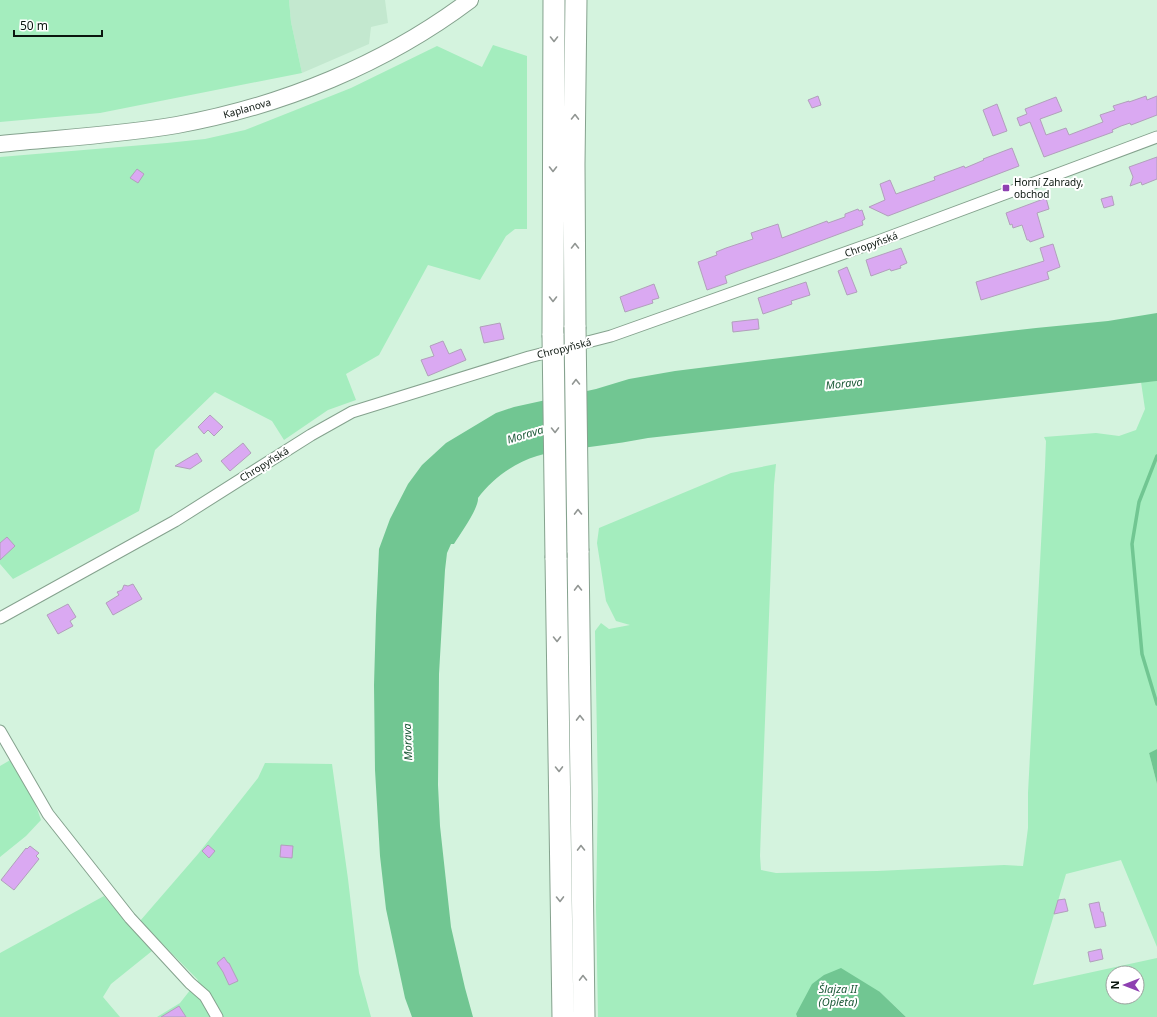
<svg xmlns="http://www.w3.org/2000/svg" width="1157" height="1017" font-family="'Noto Sans',sans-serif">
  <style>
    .built { fill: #c3e8cf }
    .green { fill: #a4edbe; fill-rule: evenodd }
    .water { fill: #71c692 }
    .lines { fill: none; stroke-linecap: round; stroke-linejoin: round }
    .stream { stroke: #71c692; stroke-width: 3.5 }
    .building { fill: #daa9f2; stroke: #b1a0bb }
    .minor-casing { stroke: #85a28e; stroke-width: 13 }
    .secondary-casing { stroke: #85a28e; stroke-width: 18 }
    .motorway-casing { stroke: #85a28e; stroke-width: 23 }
    .minor { stroke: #fff; stroke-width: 11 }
    .secondary { stroke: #fff; stroke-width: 16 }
    .motorway { stroke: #fff; stroke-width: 21 }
    .motorway-bridge-casing { stroke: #85a28e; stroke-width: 23; stroke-linecap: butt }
    .motorway-bridge { stroke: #fff; stroke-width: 21 }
    .oneway { stroke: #919693 }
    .poi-dot { fill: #8e40b1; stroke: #fff; stroke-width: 1.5 }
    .labels { text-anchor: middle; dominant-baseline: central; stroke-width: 4; stroke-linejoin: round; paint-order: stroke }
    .street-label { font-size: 10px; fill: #0b160f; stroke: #fff }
    .poi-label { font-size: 10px; fill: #0b160f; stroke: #fff; text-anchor: start }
    .water-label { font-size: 11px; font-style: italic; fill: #1b5937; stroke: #fff }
  </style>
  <rect width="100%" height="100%" fill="#d4f3de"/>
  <!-- built -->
  <path class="built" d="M 289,0 L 385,0 L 388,23 L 371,27 L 369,44 L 302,73 L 291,22 Z"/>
  <!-- green -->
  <path class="green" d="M 0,0 L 289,0 L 291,22 L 302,73 L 100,113 L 0,122 Z
    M 493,45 L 527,56 L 527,229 L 515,229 L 506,236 L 480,280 L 428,265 L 379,355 L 346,374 L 356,400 L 328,410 L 284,440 L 272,421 L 215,392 L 155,450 L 139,511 L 13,579 L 0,564 L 0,157 L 167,143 L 205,139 L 245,130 L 351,88 L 437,46 L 482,67 Z
    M 1157,381 L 1157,749 L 1149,753 L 1157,784 L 1157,947 L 1121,860 L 1066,874 L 1033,985 L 1157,958 L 1157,1017 L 906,1017 L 880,992 L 796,1014 L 797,1017 L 598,1017 L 596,907 L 598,791 L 595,631 L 601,623 L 609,629 L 630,625 L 616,621 L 606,601 L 597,543 L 599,528 L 731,473 L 776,464 L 774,485 L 761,826 L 760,856 L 761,870 L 776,873 L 877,871 L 1004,865 L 1023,866 L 1028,828 L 1028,793 L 1045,467 L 1046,441 L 1044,437 L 1096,433 L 1119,436 L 1136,430 L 1145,409 L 1141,382 ZM 1113,973 L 1137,973 L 1137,997 L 1113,997 Z
    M 12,759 C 23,779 34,798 41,820 L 26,836 L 0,857 L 0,766 Z
    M 265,763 L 332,764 L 348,879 L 359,973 L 371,1017 L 157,1017 L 180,1003 L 198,980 L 140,921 L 198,854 L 258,778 Z
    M 104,896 L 152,951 L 111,984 L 103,997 L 120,1017 L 0,1017 L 0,953 Z"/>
  <!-- water -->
  <path class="water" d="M 1157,313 L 1157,381 L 648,438 C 631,441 614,444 597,446 C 577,449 556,450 537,456 C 514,463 492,479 478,498 C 479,508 460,534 454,544 L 451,544 L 447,553 L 445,570 L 439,674 L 438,785 L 440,826 L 451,927 L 465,988 L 473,1017 L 412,1017 L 405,998 L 386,909 L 380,856 L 375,770 L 374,685 L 376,615 L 379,549 L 390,519 L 408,484 L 422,465 L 446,443 L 496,413 L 514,407 L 596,389 L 629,379 L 675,371 L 731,364 L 1036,328 L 1108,321 Z
    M 1157,749 L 1157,784 L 1149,753 Z
    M 841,968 L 880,992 L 906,1017 L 797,1017 L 796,1014 L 812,984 L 824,975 Z"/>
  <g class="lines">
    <!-- stream -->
    <path class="stream" d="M 1157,456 L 1139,502 L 1132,544 L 1142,654 L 1157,704"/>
  </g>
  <!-- building -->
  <path class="building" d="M 818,96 L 821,105 L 812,108 L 808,100 Z
    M 1146,96 L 1147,100 L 1157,96 L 1157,115 L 1131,125 L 1130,123 L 1121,126 L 1112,130 L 1113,132 L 1044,157 L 1030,122 L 1020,126 L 1017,118 L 1027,114 L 1025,109 L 1056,97 L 1062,111 L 1040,119 L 1046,135 L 1066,128 L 1069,135 L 1103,122 L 1100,115 L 1115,110 L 1113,106 L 1129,101 L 1129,102 Z
    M 997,104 L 1007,131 L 993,136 L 983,110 Z
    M 1012,148 L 1019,166 L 888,216 L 869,207 L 885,200 L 880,184 L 890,180 L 896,194 L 935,180 L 934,177 L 964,166 L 965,168 L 984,160 L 983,159 Z
    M 1157,157 L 1157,179 L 1142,185 L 1141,182 L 1130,186 L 1133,177 L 1129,167 Z
    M 137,169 L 144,174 L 138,183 L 130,178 Z
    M 1112,196 L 1114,205 L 1104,208 L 1101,199 Z
    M 1046,198 L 1049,209 L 1037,213 L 1044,237 L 1030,242 L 1029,240 L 1027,240 L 1022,225 L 1013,228 L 1012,224 L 1010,225 L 1006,213 Z
    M 858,209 L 859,211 L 862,210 L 865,219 L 862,221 L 863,225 L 775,258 L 738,271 L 725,276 L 727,283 L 707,290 L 698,262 L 717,255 L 716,252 L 726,248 L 753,239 L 751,233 L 778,224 L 782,238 L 827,221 L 828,223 L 845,217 L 845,214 Z
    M 1053,244 L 1060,267 L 1047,272 L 1049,279 L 981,300 L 976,282 L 1044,261 L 1040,248 Z
    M 901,248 L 907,263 L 900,266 L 901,268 L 891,271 L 890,269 L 871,276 L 866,260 Z
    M 847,267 L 857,292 L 847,295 L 838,271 Z
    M 806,282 L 810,295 L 791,301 L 792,304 L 763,314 L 758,298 Z
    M 654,284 L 659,298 L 652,300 L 653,303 L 625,312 L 620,297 Z
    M 758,319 L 759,329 L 733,332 L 732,322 Z
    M 500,323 L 504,339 L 484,343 L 480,327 Z
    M 443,341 L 449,354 L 461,349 L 466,360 L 428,376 L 421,360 L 434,356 L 430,346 Z
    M 210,415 L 223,427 L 214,436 L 208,430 L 204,434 L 198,427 Z
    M 243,443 L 251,453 L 230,471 L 221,461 Z
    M 197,453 L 202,461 L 190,469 L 175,466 Z
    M 7,537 L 15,546 L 0,560 L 0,543 Z
    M 133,584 L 142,599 L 113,615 L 106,603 L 119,595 L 117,592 L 122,590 L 124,585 L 128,586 Z
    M 68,604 L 76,617 L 70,621 L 73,626 L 58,634 L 47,615 Z
    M 208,845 L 215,851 L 209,858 L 202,851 Z
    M 281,845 L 293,846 L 292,858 L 280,857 Z
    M 30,846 L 39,853 L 36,856 L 39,859 L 14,890 L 1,880 L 26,848 L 27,849 Z
    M 1065,899 L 1068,911 L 1054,914 L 1058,900 Z
    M 1099,902 L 1101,912 L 1103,912 L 1106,926 L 1095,928 L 1089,904 Z
    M 1101,949 L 1103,959 L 1090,962 L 1088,952 Z
    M 224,957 L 228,963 L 229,963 L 238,981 L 229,985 L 223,972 L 217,963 Z
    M 179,1006 L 186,1017 L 161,1017 Z"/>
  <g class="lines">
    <!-- minor casing -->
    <g class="minor-casing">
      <path id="minor" d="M 0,618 L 175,521 L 311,435 L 352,412 L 529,357 L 611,336 L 881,240 L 1157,137
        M 0,731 L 48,814 L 130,918 L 190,983 L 205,996 L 217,1017"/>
    </g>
    <!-- secondary casing -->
    <g class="secondary-casing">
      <path id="secondary" d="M 0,144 C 59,138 119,135 177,125 C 282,106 385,64 470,0"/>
    </g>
    <!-- motorway casing -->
    <g class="motorway-casing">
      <path id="motorway" d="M 575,327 L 574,164 L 576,0
        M 553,335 L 554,0
        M 578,551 L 584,1017
        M 556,558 L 563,1017"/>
    </g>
    <!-- minor -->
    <use href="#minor" class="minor"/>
    <!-- secondary -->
    <use href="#secondary" class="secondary"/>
    <!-- motorway -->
    <use href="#motorway" class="motorway"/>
    <!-- motorway-bridge casing -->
    <g class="motorway-bridge-casing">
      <path id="motorway-bridge" d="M 575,327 L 578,551
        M 553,335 L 556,558"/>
    </g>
    <!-- motorway-bridge -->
    <use href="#motorway-bridge" class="motorway-bridge"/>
  </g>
  <!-- one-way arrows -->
  <defs><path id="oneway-chevron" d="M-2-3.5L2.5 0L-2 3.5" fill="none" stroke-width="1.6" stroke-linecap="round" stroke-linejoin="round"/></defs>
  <g class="oneway">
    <use href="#oneway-chevron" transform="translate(554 39) rotate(90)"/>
    <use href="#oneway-chevron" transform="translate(575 117) rotate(-89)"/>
    <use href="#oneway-chevron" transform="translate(553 169) rotate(90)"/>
    <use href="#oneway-chevron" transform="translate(575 246) rotate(-90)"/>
    <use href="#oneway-chevron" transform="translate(553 299) rotate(90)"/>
    <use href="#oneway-chevron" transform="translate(576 382) rotate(-91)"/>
    <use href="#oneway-chevron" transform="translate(555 430) rotate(89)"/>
    <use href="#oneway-chevron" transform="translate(578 512) rotate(-91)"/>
    <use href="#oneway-chevron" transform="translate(578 588) rotate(-91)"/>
    <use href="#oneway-chevron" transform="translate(557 639) rotate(89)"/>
    <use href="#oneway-chevron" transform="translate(580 718) rotate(-91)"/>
    <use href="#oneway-chevron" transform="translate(559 769) rotate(89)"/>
    <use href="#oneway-chevron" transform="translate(581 848) rotate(-91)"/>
    <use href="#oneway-chevron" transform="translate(560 899) rotate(89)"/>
    <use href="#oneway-chevron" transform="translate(583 978) rotate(-91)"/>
  </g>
  <!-- markers -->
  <rect class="poi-dot" x="1002" y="184" width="8" height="8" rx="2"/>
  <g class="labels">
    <!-- street labels -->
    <g class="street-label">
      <text transform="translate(247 108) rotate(-16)">Kaplanova</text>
      <text transform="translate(871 244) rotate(-20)">Chropyňská</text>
      <text transform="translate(564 348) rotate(-14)">Chropyňská</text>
      <text transform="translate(264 464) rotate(-32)">Chropyňská</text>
    </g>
    <!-- poi labels -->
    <g class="poi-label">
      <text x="1014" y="182">Horní Zahrady,<tspan x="1014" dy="12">obchod</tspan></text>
    </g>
    <!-- water labels -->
    <g class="water-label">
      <text transform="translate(844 383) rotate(-6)">Morava</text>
      <text transform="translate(525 434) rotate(-17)">Morava</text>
      <text transform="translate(407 742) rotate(-92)">Morava</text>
      <text x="838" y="988">Šlajza II<tspan x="838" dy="13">(Opleta)</tspan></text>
    </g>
  </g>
  <!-- north arrow -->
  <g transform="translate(1125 985) rotate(270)"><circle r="19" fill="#ffffff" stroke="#9da29f"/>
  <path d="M0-3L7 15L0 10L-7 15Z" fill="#8e40b1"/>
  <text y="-6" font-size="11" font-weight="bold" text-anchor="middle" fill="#0b160f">N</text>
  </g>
  <!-- scale -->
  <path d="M14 30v6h88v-6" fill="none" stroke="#0b160f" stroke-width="2"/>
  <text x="20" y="30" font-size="12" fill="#0b160f" stroke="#ffffff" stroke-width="3" paint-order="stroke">50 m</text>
</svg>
